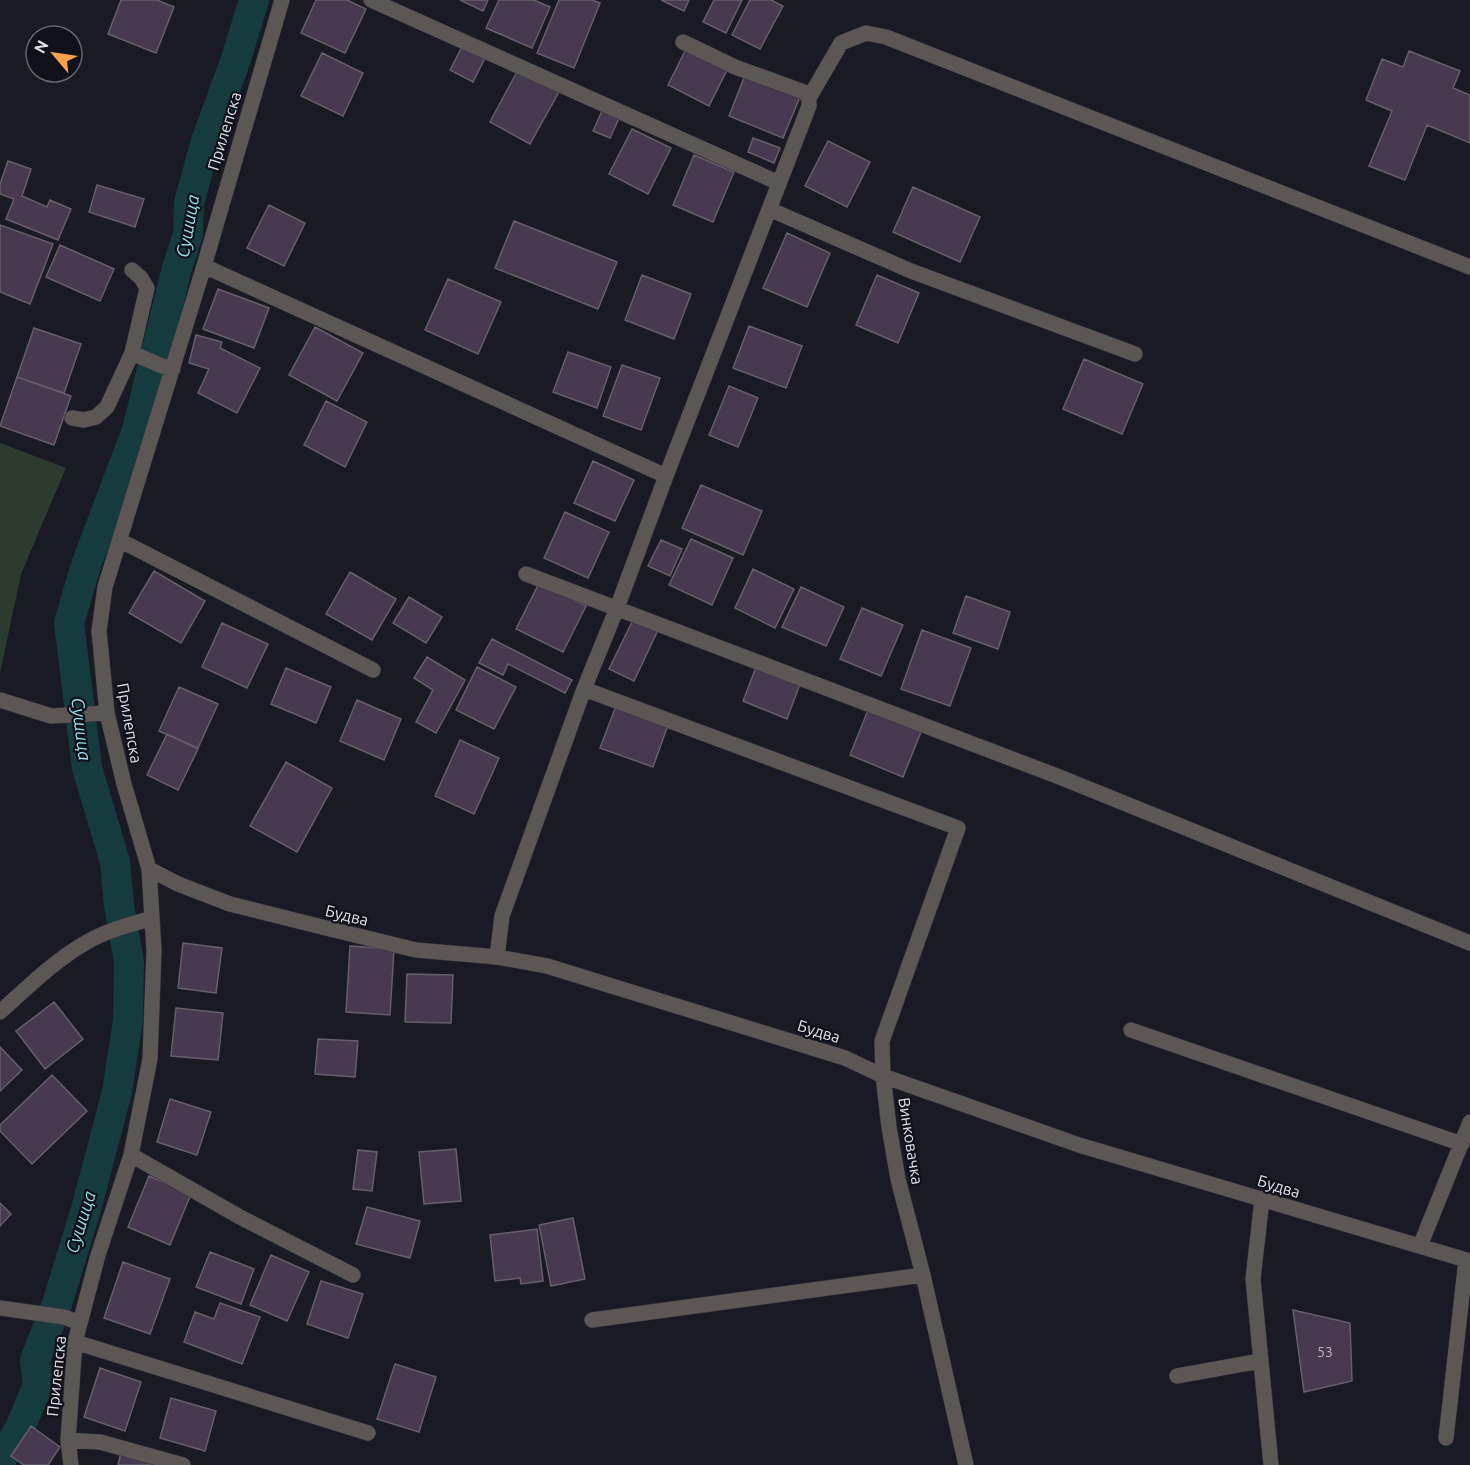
<svg xmlns="http://www.w3.org/2000/svg" width="1470" height="1465" font-family="Ubuntu,sans-serif">
  <style>
    .green { fill: #2b3b2f }
    .lines { fill: none; stroke-linecap: round; stroke-linejoin: round }
    .canal { stroke: #153b3f; stroke-width: 30 }
    .building { fill: #463950; stroke: #665f6a; stroke-width: 1.5 }
    .minor-casing { stroke: #353640; stroke-width: 16 }
    .minor { stroke: #5c5655; stroke-width: 15 }
    .labels { text-anchor: middle; dominant-baseline: central; stroke-width: 4.5; stroke-linejoin: round; paint-order: stroke }
    .number-label { font-size: 14px; fill: #bab8c3 }
    .street-label { font-size: 16px; fill: #e1e2e9; stroke: #10111a }
    .water-label { font-size: 18px; font-style: italic; fill: #96dee8; stroke: #10111a }
  </style>
  <rect width="100%" height="100%" fill="#191a24"/>
  <!-- green -->
  <path class="green" d="M 0,443 L 66,468 L 21,574 L 0,673 Z"/>
  <g class="lines">
    <!-- canal -->
    <path class="canal" d="M 0,1461 L 20,1428 L 38,1385 L 35,1360 L 57,1304 L 86,1209 L 117,1092 L 128,1020 L 129,962 L 119,905 L 115,862 L 87,768 L 69,623 L 86,565 L 137,430 L 177,268 L 188,234 L 189,203 L 206,141 L 236,59 L 254,0"/>
  </g>
  <!-- building -->
  <path class="building" d="M 121,0 L 157,0 L 174,7 L 156,53 L 108,34 Z
    M 316,0 L 347,0 L 366,9 L 345,53 L 301,33 Z
    M 460,0 L 488,0 L 483,11 Z
    M 499,0 L 534,0 L 550,7 L 532,48 L 486,28 Z
    M 559,0 L 592,0 L 600,3 L 574,68 L 537,53 Z
    M 661,0 L 689,0 L 684,11 Z
    M 714,0 L 742,0 L 726,33 L 703,22 Z
    M 750,0 L 771,0 L 783,6 L 760,49 L 732,35 Z
    M 462,47 L 485,58 L 473,82 L 450,70 Z
    M 687,47 L 728,68 L 709,106 L 668,85 Z
    M 1409,51 L 1460,71 L 1453,88 L 1470,95 L 1470,143 L 1427,125 L 1405,180 L 1369,166 L 1392,111 L 1366,100 L 1382,59 L 1403,67 Z
    M 322,53 L 363,73 L 343,116 L 301,96 Z
    M 519,68 L 560,90 L 530,144 L 490,122 Z
    M 745,75 L 800,97 L 783,138 L 729,116 Z
    M 603,109 L 620,116 L 610,138 L 593,131 Z
    M 632,129 L 671,148 L 648,194 L 609,174 Z
    M 753,138 L 780,148 L 774,163 L 748,152 Z
    M 828,141 L 870,162 L 847,207 L 805,186 Z
    M 694,155 L 734,172 L 713,222 L 673,205 Z
    M 8,161 L 31,169 L 22,196 L 47,207 L 50,200 L 71,209 L 58,240 L 6,219 L 14,199 L 0,194 L 0,184 Z
    M 97,185 L 144,199 L 135,227 L 89,212 Z
    M 913,187 L 980,217 L 960,262 L 893,232 Z
    M 269,205 L 305,223 L 284,266 L 247,248 Z
    M 514,221 L 617,262 L 598,309 L 495,268 Z
    M 0,225 L 53,244 L 30,304 L 0,292 Z
    M 787,233 L 830,253 L 807,307 L 763,288 Z
    M 60,245 L 114,269 L 100,301 L 46,277 Z
    M 642,275 L 691,294 L 674,339 L 625,320 Z
    M 877,275 L 919,293 L 898,343 L 856,325 Z
    M 448,279 L 501,302 L 478,354 L 425,330 Z
    M 218,289 L 269,308 L 254,348 L 203,329 Z
    M 749,326 L 802,346 L 786,388 L 733,368 Z
    M 315,327 L 363,353 L 337,401 L 289,375 Z
    M 34,328 L 81,344 L 64,393 L 17,377 Z
    M 196,335 L 222,342 L 220,348 L 260,368 L 237,413 L 198,393 L 209,369 L 189,363 Z
    M 568,352 L 611,367 L 597,408 L 553,392 Z
    M 1084,359 L 1143,384 L 1122,434 L 1063,409 Z
    M 622,365 L 660,378 L 641,430 L 603,416 Z
    M 17,377 L 71,396 L 54,445 L 0,426 Z
    M 729,386 L 758,398 L 738,447 L 709,435 Z
    M 326,401 L 367,422 L 345,467 L 304,445 Z
    M 593,461 L 634,480 L 615,521 L 574,503 Z
    M 701,485 L 762,511 L 743,555 L 682,528 Z
    M 565,512 L 609,532 L 588,578 L 544,558 Z
    M 691,539 L 733,558 L 712,605 L 669,585 Z
    M 661,540 L 682,549 L 670,576 L 648,566 Z
    M 753,569 L 794,589 L 775,628 L 735,608 Z
    M 154,571 L 205,601 L 181,643 L 129,613 Z
    M 350,572 L 396,599 L 372,640 L 326,614 Z
    M 539,583 L 586,606 L 563,652 L 516,629 Z
    M 801,587 L 844,607 L 826,646 L 782,627 Z
    M 966,596 L 1010,612 L 998,649 L 953,633 Z
    M 409,597 L 442,617 L 426,643 L 393,623 Z
    M 862,608 L 903,625 L 881,676 L 840,659 Z
    M 634,618 L 658,630 L 634,681 L 609,669 Z
    M 222,623 L 268,644 L 247,688 L 202,667 Z
    M 922,630 L 971,648 L 950,706 L 901,689 Z
    M 492,639 L 572,680 L 565,693 L 508,664 L 503,675 L 479,663 Z
    M 427,657 L 465,680 L 436,733 L 416,722 L 433,690 L 414,678 Z
    M 477,667 L 516,687 L 494,729 L 456,710 Z
    M 756,667 L 800,684 L 787,719 L 743,701 Z
    M 286,668 L 331,687 L 316,723 L 271,704 Z
    M 179,687 L 218,704 L 198,748 L 159,731 Z
    M 357,700 L 401,719 L 384,760 L 340,741 Z
    M 616,706 L 668,725 L 653,767 L 600,748 Z
    M 868,710 L 921,732 L 903,777 L 850,755 Z
    M 167,734 L 198,749 L 178,790 L 147,775 Z
    M 460,740 L 499,758 L 474,814 L 435,796 Z
    M 286,762 L 332,788 L 297,852 L 250,826 Z
    M 183,943 L 222,948 L 216,993 L 178,988 Z
    M 350,946 L 394,949 L 390,1015 L 346,1012 Z
    M 407,974 L 453,975 L 451,1023 L 405,1022 Z
    M 54,1002 L 83,1039 L 45,1069 L 16,1031 Z
    M 176,1008 L 223,1013 L 218,1060 L 171,1056 Z
    M 318,1039 L 358,1041 L 355,1077 L 315,1074 Z
    M 0,1047 L 22,1070 L 0,1091 Z
    M 52,1075 L 87,1111 L 32,1164 L 0,1131 L 0,1125 Z
    M 170,1099 L 211,1112 L 197,1155 L 157,1142 Z
    M 456,1149 L 461,1201 L 424,1204 L 419,1152 Z
    M 358,1150 L 377,1152 L 372,1191 L 353,1189 Z
    M 149,1176 L 191,1194 L 170,1245 L 128,1227 Z
    M 0,1203 L 11,1214 L 0,1226 Z
    M 367,1207 L 420,1221 L 410,1258 L 356,1244 Z
    M 573,1218 L 585,1279 L 551,1286 L 539,1225 Z
    M 537,1229 L 543,1281 L 521,1284 L 520,1278 L 495,1281 L 490,1235 Z
    M 210,1252 L 254,1269 L 241,1304 L 196,1287 Z
    M 271,1255 L 309,1272 L 287,1321 L 250,1305 Z
    M 123,1262 L 170,1279 L 150,1334 L 104,1318 Z
    M 321,1281 L 363,1294 L 348,1338 L 307,1324 Z
    M 220,1303 L 260,1317 L 242,1364 L 184,1342 L 195,1312 L 214,1319 Z
    M 1293,1310 L 1350,1323 L 1352,1381 L 1304,1392 Z
    M 395,1364 L 436,1377 L 419,1432 L 377,1419 Z
    M 100,1368 L 141,1382 L 125,1431 L 84,1417 Z
    M 171,1398 L 216,1411 L 205,1451 L 160,1438 Z
    M 31,1426 L 60,1447 L 48,1465 L 24,1465 L 11,1456 Z
    M 121,1453 L 164,1465 L 118,1465 Z"/>
  <g class="lines">
    <!-- minor casing -->
    <g class="minor-casing">
      <path id="minor" d="M 371,0 L 779,183
        M 809,98 L 841,43 L 866,33 L 886,37 L 1470,267
        M 769,209 L 911,271 L 1135,354
        M 204,266 L 666,476
        M 132,353 L 162,366 L 173,369
        M 72,418 L 84,420 L 96,417 L 107,407 L 132,353 L 147,288 L 141,278 L 132,270
        M 121,541 L 373,670
        M 526,574 L 1057,776 L 1470,943
        M 584,689 L 958,828 L 882,1041 L 883,1076 L 889,1127 L 898,1179 L 923,1275 L 966,1465
        M 0,700 L 51,716 L 107,713
        M 149,869 L 178,884 L 230,904 L 318,926 L 416,950 L 497,957 L 547,966 L 845,1058 L 883,1076 L 1079,1145 L 1470,1261
        M 497,957 L 502,916 L 584,689 L 617,608 L 666,476 L 809,106 L 809,98 L 804,92 L 735,67 L 683,42
        M 0,1012 C 27,988 55,960 87,942 C 107,930 130,925 152,918
        M 1131,1030 L 1462,1144
        M 131,1155 L 240,1217 L 353,1275
        M 1262,1199 L 1253,1279 L 1271,1465
        M 1420,1246 L 1470,1122
        M 0,1308 L 64,1317 L 80,1323
        M 592,1320 L 923,1275
        M 75,1342 L 368,1433
        M 1177,1376 L 1260,1361
        M 1446,1438 L 1466,1260
        M 68,1440 L 100,1442 L 183,1465
        M 71,1465 L 68,1440 L 75,1342 L 98,1255 L 131,1155 L 150,1059 L 154,951 L 149,869 L 124,784 L 107,713 L 99,631 L 105,587 L 204,266 L 282,0"/>
    </g>
    <!-- minor -->
    <use href="#minor" class="minor"/>
  </g>
  <g class="labels">
    <!-- number labels -->
    <g class="number-label">
      <text x="1325" y="1352">53</text>
    </g>
    <!-- street labels -->
    <g class="street-label">
      <text transform="translate(224 131) rotate(-73)">Прилепска</text>
      <text transform="translate(130 723) rotate(80)">Прилепска</text>
      <text transform="translate(347 915) rotate(14)">Будва</text>
      <text transform="translate(819 1031) rotate(17)">Будва</text>
      <text transform="translate(911 1141) rotate(81)">Винковачка</text>
      <text transform="translate(1279 1186) rotate(17)">Будва</text>
      <text transform="translate(56 1376) rotate(-84)">Прилепска</text>
    </g>
    <!-- water labels -->
    <g class="water-label">
      <text transform="translate(187 226) rotate(-80)">Сушица</text>
      <text transform="translate(82 729) rotate(83)">Сушица</text>
      <text transform="translate(80 1222) rotate(-73)">Сушица</text>
    </g>
  </g>
  <!-- north arrow -->
  <g transform="translate(54 54) rotate(299)"><circle r="28" fill="#10111a" stroke="#64656d" stroke-width="1.5"/>
  <path d="M0-4.5L10 22L0 15L-10 22Z" fill="#f8a14a"/>
  <text y="-9" font-size="16" font-weight="bold" text-anchor="middle" fill="#e1e2e9">N</text>
  </g>
</svg>
